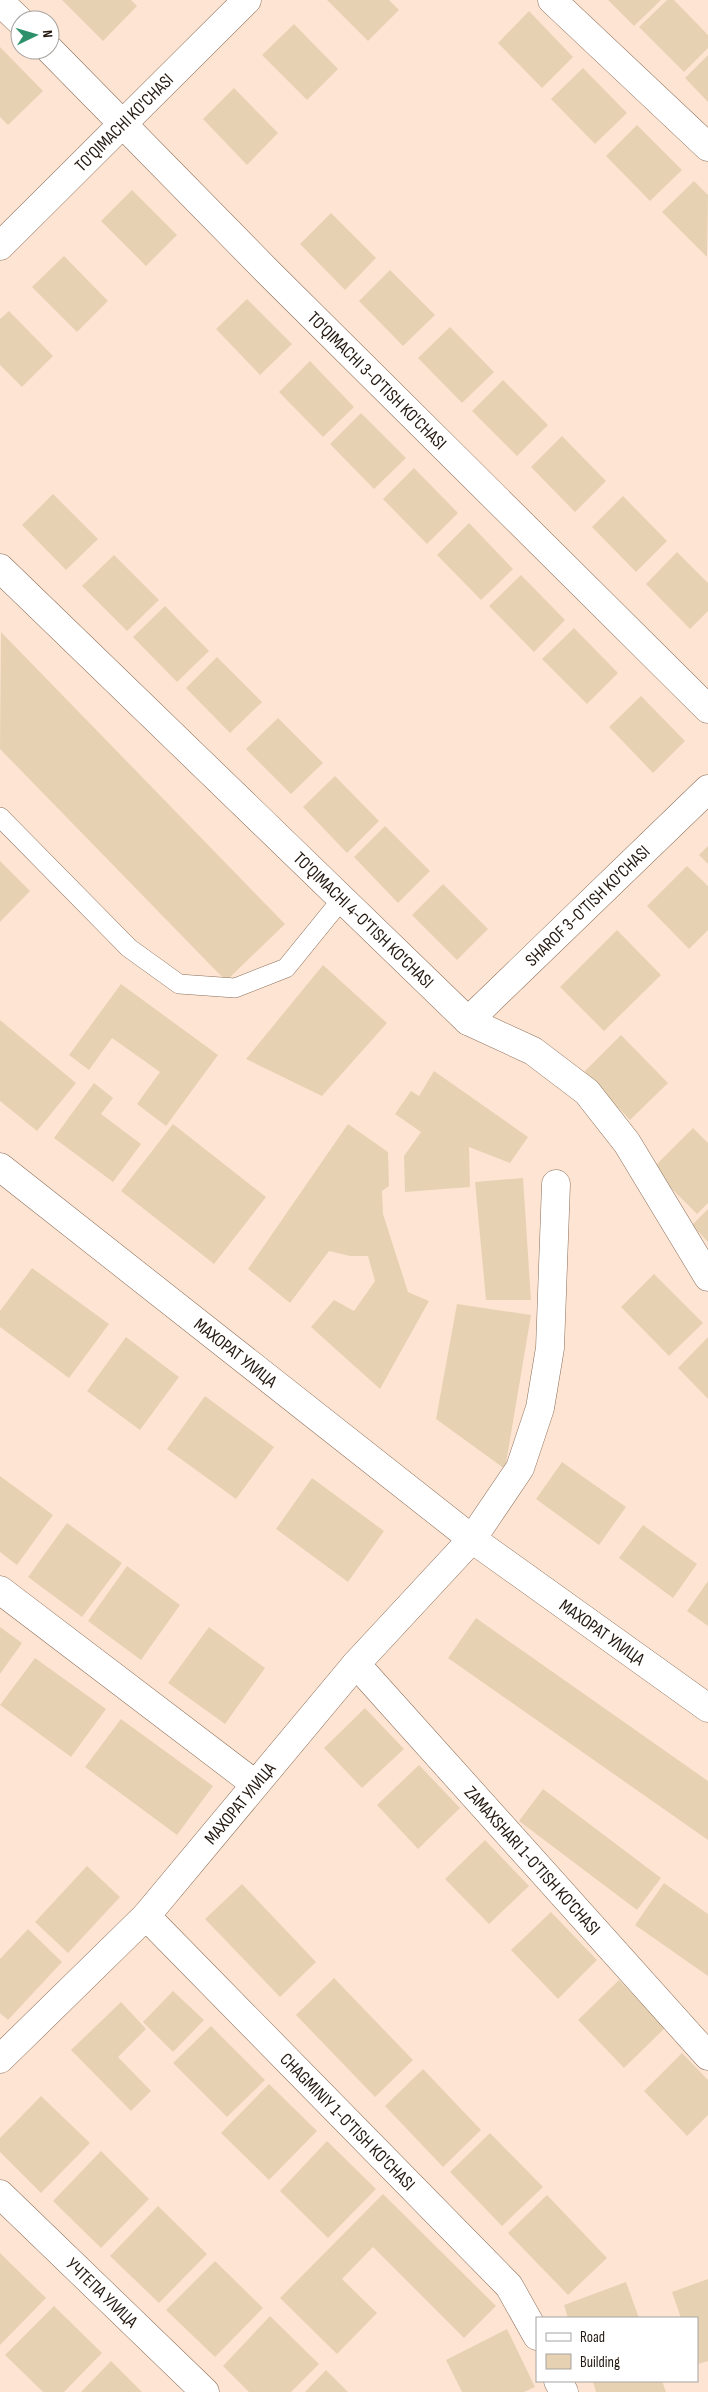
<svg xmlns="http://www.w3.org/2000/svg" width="708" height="2392" font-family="'Sofia Sans Condensed',sans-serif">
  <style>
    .building { fill: #e6d2b3 }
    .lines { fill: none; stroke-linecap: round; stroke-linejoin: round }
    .service-casing { stroke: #8a6e59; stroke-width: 20 }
    .minor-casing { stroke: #8a6e59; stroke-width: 29 }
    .tertiary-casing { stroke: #8a6e59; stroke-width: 29 }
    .secondary-casing { stroke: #8a6e59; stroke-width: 29 }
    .service { stroke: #fff; stroke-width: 19 }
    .minor { stroke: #fff; stroke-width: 28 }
    .tertiary { stroke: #fff; stroke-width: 28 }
    .secondary { stroke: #fff; stroke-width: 28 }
    .labels { text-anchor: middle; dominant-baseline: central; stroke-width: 5; stroke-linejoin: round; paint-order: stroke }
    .street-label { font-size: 18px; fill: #241911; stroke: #fff }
  </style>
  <rect width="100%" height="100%" fill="#fee4d2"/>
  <!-- building -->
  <path class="building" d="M 62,0 L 131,0 L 137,6 L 103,41 Z
    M 327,0 L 389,0 L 399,10 L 368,41 Z
    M 608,0 L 661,0 L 634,26 Z
    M 667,0 L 674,0 L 708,35 L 708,48 L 684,72 L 639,27 Z
    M 529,11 L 573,57 L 542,88 L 498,43 Z
    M 294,24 L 338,69 L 307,100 L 262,55 Z
    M 0,47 L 43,91 L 8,125 L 0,117 Z
    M 708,55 L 708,102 L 685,78 Z
    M 583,68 L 627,113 L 595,144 L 551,99 Z
    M 234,88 L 278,133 L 247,165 L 203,119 Z
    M 637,125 L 682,170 L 650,201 L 606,156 Z
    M 694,181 L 708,195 L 707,257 L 662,212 Z
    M 132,190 L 177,235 L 146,266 L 101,221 Z
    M 331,213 L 376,258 L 345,290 L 300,244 Z
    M 64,256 L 108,301 L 77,332 L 32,287 Z
    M 390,270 L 435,315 L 403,346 L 359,301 Z
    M 247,299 L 292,344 L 260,375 L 216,329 Z
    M 9,311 L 53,356 L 22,387 L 0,365 L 0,319 Z
    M 450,327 L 494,372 L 462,403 L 418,358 Z
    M 310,361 L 354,407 L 323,437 L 279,392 Z
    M 503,380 L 548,425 L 517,456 L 472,411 Z
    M 361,413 L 406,458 L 374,489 L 330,444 Z
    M 562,436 L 606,481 L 575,512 L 531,467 Z
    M 414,468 L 458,513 L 427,544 L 383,499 Z
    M 53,494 L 98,539 L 66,570 L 22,525 Z
    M 623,496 L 667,541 L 636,572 L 592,527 Z
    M 469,523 L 513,569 L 481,600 L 437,555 Z
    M 677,552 L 708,583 L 708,611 L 690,629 L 646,584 Z
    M 114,555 L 159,600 L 127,631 L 82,586 Z
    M 521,575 L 565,620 L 534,652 L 489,606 Z
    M 165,606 L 209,651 L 177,682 L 133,637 Z
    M 574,628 L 618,673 L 587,704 L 542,659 Z
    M 1,632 L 285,924 L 226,981 L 0,749 Z
    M 217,657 L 262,702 L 230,733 L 186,688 Z
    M 641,696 L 685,741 L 653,773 L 609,727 Z
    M 278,718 L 323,763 L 291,794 L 246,749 Z
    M 335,776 L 379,821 L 347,853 L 303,807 Z
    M 385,826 L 430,871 L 398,903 L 354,857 Z
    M 708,846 L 708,864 L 699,855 Z
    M 0,861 L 30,891 L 0,922 Z
    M 687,866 L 708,886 L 708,930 L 689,949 L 647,906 Z
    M 443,884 L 488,929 L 457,960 L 412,915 Z
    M 617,930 L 661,975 L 604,1031 L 560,987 Z
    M 323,965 L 387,1023 L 322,1096 L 246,1059 Z
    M 121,984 L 218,1055 L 166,1126 L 137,1104 L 160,1072 L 112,1038 L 89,1070 L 69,1055 Z
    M 0,1020 L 76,1083 L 37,1131 L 0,1101 Z
    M 621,1035 L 668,1083 L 630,1120 L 584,1072 Z
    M 434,1071 L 528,1137 L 510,1163 L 469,1147 L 470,1187 L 405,1192 L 404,1156 L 421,1132 L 395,1114 L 411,1091 L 419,1096 Z
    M 94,1083 L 113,1098 L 101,1114 L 141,1144 L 113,1182 L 54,1138 Z
    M 173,1124 L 266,1197 L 214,1264 L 121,1191 Z
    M 348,1124 L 388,1152 L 389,1186 L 382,1191 L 383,1214 L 408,1292 L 429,1301 L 380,1389 L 311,1327 L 334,1300 L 354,1311 L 375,1281 L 368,1256 L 350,1256 L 329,1251 L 290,1303 L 248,1269 Z
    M 693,1128 L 708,1143 L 708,1203 L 697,1214 L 652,1169 Z
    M 523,1178 L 531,1300 L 486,1300 L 475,1182 Z
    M 708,1209 L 708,1242 L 692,1225 Z
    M 32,1268 L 109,1324 L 69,1378 L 0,1327 L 0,1311 Z
    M 654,1274 L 703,1323 L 669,1356 L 621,1307 Z
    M 457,1304 L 531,1315 L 505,1469 L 436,1419 Z
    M 126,1337 L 179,1377 L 140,1430 L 87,1391 Z
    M 708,1337 L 708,1399 L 678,1368 Z
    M 205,1396 L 274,1447 L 236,1499 L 167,1449 Z
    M 562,1462 L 626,1507 L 599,1545 L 536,1499 Z
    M 0,1476 L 53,1515 L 17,1565 L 0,1552 Z
    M 312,1478 L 384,1531 L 348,1582 L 276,1529 Z
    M 67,1523 L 122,1563 L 82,1617 L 28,1577 Z
    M 643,1525 L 697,1564 L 673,1598 L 619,1558 Z
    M 127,1566 L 180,1605 L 141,1660 L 88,1621 Z
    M 708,1581 L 708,1626 L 687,1611 Z
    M 476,1618 L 708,1781 L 708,1840 L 448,1658 Z
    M 0,1627 L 22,1643 L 0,1674 Z
    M 209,1627 L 265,1668 L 225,1724 L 168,1683 Z
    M 35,1658 L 106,1709 L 71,1757 L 0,1705 Z
    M 365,1708 L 404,1749 L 362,1788 L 324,1748 Z
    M 121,1719 L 213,1786 L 177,1835 L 85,1767 Z
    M 419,1765 L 460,1808 L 418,1849 L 377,1805 Z
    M 543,1789 L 661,1878 L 637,1910 L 519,1821 Z
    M 485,1840 L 529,1886 L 489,1924 L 445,1879 Z
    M 87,1866 L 120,1897 L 68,1953 L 35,1922 Z
    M 664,1883 L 708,1914 L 708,1976 L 635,1925 Z
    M 242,1884 L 316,1962 L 280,1997 L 205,1919 Z
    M 551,1912 L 597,1960 L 558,1999 L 511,1950 Z
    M 28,1929 L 62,1962 L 8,2020 L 0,2013 L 0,1959 Z
    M 334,1978 L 413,2060 L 375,2097 L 296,2015 Z
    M 619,1980 L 665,2028 L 624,2068 L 578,2020 Z
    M 173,1991 L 204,2020 L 173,2052 L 143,2022 Z
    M 121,2002 L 146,2029 L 118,2057 L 151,2091 L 131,2111 L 71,2050 Z
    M 211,2026 L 265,2080 L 227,2117 L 173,2063 Z
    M 682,2053 L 708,2080 L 708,2115 L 687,2136 L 644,2091 Z
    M 423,2069 L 481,2130 L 443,2167 L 385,2106 Z
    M 269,2084 L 317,2131 L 269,2180 L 221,2133 Z
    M 41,2096 L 90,2143 L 41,2193 L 0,2152 L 0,2138 Z
    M 490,2133 L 543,2187 L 502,2226 L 450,2172 Z
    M 327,2141 L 376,2189 L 328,2238 L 280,2191 Z
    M 101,2151 L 149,2199 L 101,2248 L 53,2201 Z
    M 383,2194 L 496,2306 L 464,2338 L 373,2247 L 342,2279 L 377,2313 L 337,2354 L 280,2298 Z
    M 547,2195 L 607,2258 L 568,2295 L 508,2233 Z
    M 158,2206 L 207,2254 L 159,2303 L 110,2256 Z
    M 0,2253 L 46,2298 L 0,2345 Z
    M 215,2261 L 263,2308 L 215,2357 L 166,2310 Z
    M 708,2279 L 708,2361 L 698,2364 L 697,2318 L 681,2318 L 672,2292 Z
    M 626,2282 L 639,2318 L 568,2318 L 564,2305 Z
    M 54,2306 L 102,2353 L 64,2392 L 43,2392 L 5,2355 Z
    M 270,2316 L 319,2364 L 291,2392 L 249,2392 L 223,2366 Z
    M 507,2329 L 535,2387 L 524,2392 L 462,2392 L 446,2360 Z
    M 111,2361 L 142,2392 L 81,2392 Z
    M 326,2370 L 348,2392 L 305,2392 Z
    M 598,2381 L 662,2381 L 666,2392 L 596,2392 L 593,2382 Z"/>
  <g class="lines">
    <!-- service casing -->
    <g class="service-casing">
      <path id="service" d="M 0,817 L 129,948 L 179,984 L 235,988 L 286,968 L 342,899"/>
    </g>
    <!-- minor casing -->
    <g class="minor-casing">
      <g id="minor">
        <path d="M 552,0 L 708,147"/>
        <path d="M 0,2 L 20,21"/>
        <path id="s1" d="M 50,50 L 268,272 L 708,709"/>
        <path id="s2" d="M 0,568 L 468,1021 L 533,1051 L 587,1092 L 627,1143 L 708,1277"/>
        <path id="s3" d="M 468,1021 L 708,789"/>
        <path id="s4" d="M 0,1167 L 472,1539 L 708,1708"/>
        <path d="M 0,1590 L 255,1784"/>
        <path id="s5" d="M 356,1664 L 708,2056"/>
        <path id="s6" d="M 146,1916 L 509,2286 L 537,2336"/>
        <path id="s7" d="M 0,2059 L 146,1916 L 356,1664 L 472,1539 L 520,1468 L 540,1408 L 550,1348 L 556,1184"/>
        <path d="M 558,2381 L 564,2392"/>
      </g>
    </g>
    <!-- tertiary casing -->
    <g class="tertiary-casing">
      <g id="tertiary">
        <path id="s8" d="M 0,2194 L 205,2392"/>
      </g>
    </g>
    <!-- secondary casing -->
    <g class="secondary-casing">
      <g id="secondary">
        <path id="s9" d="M 0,246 L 247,0"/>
      </g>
    </g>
    <!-- service -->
    <use href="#service" class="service"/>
    <!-- minor -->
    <use href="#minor" class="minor"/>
    <!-- tertiary -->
    <use href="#tertiary" class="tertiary"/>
    <!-- secondary -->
    <use href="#secondary" class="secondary"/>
  </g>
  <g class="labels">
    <!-- street labels -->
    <g class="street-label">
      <text stroke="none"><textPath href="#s9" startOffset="175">TO'QIMACHI KO'CHASI</textPath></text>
      <text stroke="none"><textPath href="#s1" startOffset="465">TO'QIMACHI 3-O'TISH KO'CHASI</textPath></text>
      <text stroke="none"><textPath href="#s3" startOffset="166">SHAROF 3-O'TISH KO'CHASI</textPath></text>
      <text stroke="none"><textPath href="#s2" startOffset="506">TO'QIMACHI 4-O'TISH KO'CHASI</textPath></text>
      <text stroke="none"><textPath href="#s4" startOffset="300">МАХОРАТ УЛИЦА</textPath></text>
      <text stroke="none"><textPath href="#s4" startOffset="761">МАХОРАТ УЛИЦА</textPath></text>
      <text stroke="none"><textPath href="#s7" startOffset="351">МАХОРАТ УЛИЦА</textPath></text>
      <text stroke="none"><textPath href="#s5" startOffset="264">ZAMAXSHARI 1-O'TISH KO'CHASI</textPath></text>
      <text stroke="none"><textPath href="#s6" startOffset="288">CHAGMINIY 1-O'TISH KO'CHASI</textPath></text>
      <text stroke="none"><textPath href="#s8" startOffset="142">УЧТЕПА УЛИЦА</textPath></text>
    </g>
  </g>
  <!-- legend -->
  <rect x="536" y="2317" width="162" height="65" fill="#ffffff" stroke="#a7a3a0"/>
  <rect x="546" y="2333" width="25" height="8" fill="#ffffff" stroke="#a7a3a0"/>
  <text x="580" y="2342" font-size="15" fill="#241911">Road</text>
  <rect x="546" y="2354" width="25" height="15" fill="#e6d2b3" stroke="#a7a3a0"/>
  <text x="580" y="2367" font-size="15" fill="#241911">Building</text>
  <!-- north arrow -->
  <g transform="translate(35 35) rotate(85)"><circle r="24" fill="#ffffff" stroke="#a7a3a0"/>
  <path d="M0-4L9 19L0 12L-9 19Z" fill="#2d916b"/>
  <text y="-8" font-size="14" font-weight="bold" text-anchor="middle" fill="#241911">N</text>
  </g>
</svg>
